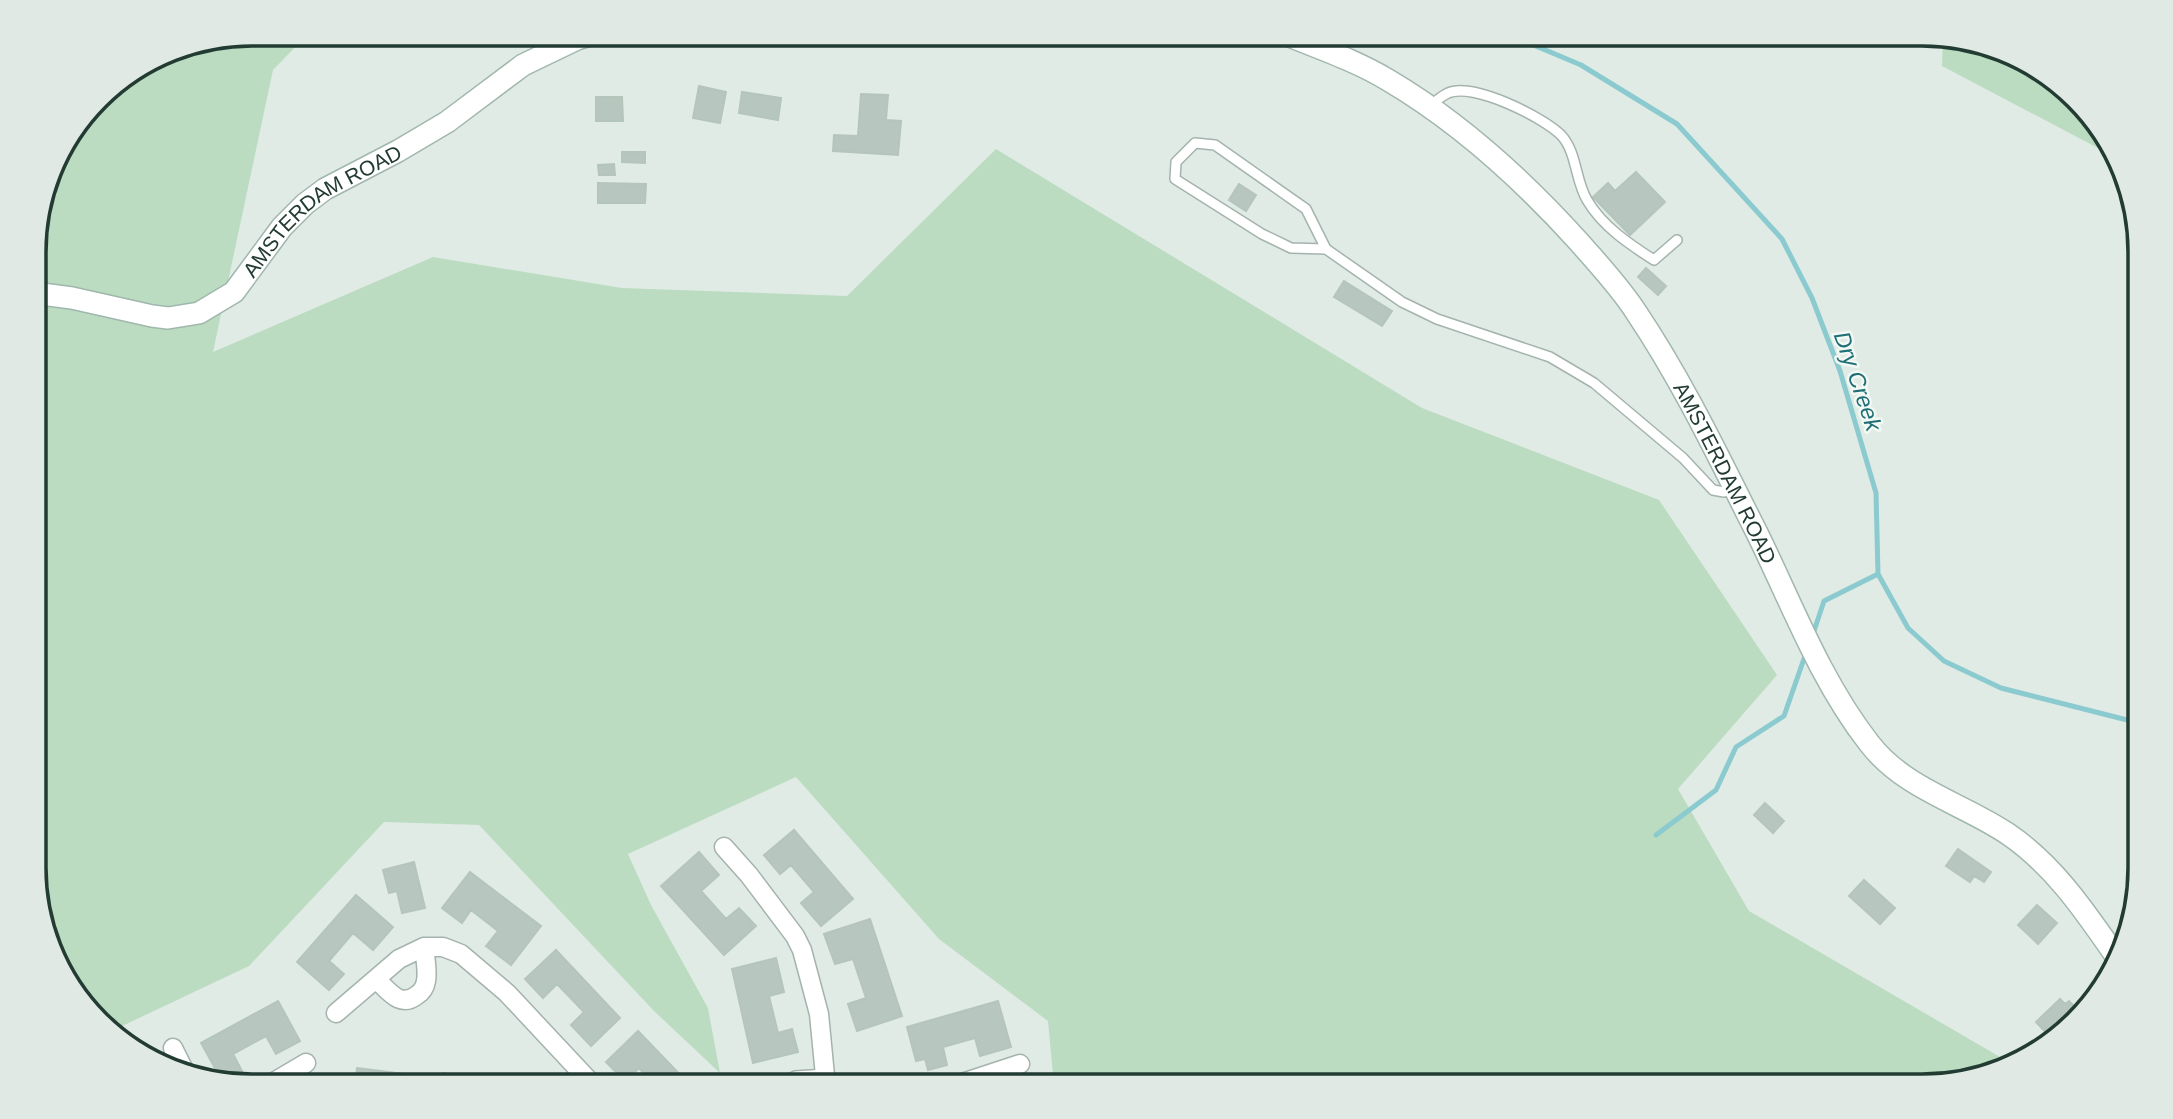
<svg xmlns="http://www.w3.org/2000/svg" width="2173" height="1119" font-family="Arial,sans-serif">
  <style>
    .green { fill: #bbdcc1 }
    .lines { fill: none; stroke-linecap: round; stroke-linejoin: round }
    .stream { stroke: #8bcacf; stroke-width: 5 }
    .building { fill: #b7c6bf; stroke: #b4c5bc; stroke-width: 2 }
    .service-casing { stroke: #a4b3ad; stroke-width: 12 }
    .minor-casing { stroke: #a4b3ad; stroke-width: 21 }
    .secondary-casing { stroke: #a0b7ad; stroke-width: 24 }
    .service { stroke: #fff; stroke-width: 9 }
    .minor { stroke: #fff; stroke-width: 18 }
    .secondary { stroke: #fff; stroke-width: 21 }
    .labels { text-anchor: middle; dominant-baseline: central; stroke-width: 5; stroke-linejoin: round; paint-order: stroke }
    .street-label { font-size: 21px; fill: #223c33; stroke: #f2f8f4 }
    .water-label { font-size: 23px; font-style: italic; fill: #1e6e75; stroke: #f2f8f4 }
    .rim { fill: none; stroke: #223c33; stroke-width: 3.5 }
  </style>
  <rect width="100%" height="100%" fill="#e1ebe6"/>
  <!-- green -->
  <path class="green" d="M 251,33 L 309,33 L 273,70 L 213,352 L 433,257 L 622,288 L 847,296 L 996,149 L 1422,408 L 1659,500 L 1777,675 L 1678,789 L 1749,911 L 2007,1061 L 1936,1085 L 1054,1086 L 1048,1021 L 939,939 L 796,777 L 628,854 L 651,905 L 708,1008 L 720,1073 L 654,1011 L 479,825 L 384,822 L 249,966 L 120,1027 L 118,1031 L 70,989 L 35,897 L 34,236 L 56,155 L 107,88 L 168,50 Z
    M 1943,38 L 2019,56 L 2103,130 L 2113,156 L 1942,66 Z"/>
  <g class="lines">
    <!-- stream -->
    <path class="stream" d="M 1505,33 L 1581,65 L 1677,124 L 1782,239 L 1812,298 L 1840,371 L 1876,493 L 1878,574 L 1908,628 L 1944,661 L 2001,688 L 2139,723
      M 1813,634 L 1824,601 L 1878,574
      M 1656,835 L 1716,790 L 1736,747 L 1784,716 L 1806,653"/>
  </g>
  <!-- building -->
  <path class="building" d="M 699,86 L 726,92 L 720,123 L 693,118 Z
    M 742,92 L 781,98 L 778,120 L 739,113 Z
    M 861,94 L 888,95 L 886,120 L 901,121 L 898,155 L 833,151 L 834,135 L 858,136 Z
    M 596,97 L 622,97 L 623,121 L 596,121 Z
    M 622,152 L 645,152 L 645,163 L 622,162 Z
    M 614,164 L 615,175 L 599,175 L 598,165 Z
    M 1636,172 L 1665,202 L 1630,235 L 1593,197 L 1608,183 L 1615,191 Z
    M 598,183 L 646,184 L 645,203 L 598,203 Z
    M 1239,184 L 1256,195 L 1246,211 L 1229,200 Z
    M 1646,268 L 1666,286 L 1658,295 L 1638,277 Z
    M 1344,281 L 1392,311 L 1382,326 L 1334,297 Z
    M 1765,803 L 1784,821 L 1773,833 L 1754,815 Z
    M 794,830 L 853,899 L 821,926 L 801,903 L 814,892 L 791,865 L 780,874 L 764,855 Z
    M 1958,849 L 1991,872 L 1984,882 L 1974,876 L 1970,882 L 1946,866 Z
    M 699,852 L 719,875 L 701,891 L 726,919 L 739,908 L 756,926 L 724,955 L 661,886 Z
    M 414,862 L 425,908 L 402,913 L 397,891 L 389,893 L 383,870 Z
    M 470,872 L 541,926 L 511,965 L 486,946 L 498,931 L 471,910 L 462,923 L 442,908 Z
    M 1864,880 L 1895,908 L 1880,924 L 1849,896 Z
    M 356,895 L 393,927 L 373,950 L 353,933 L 329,961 L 344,974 L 329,990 L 297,962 Z
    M 2037,905 L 2057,923 L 2038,944 L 2018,925 Z
    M 870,919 L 902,1016 L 857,1031 L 848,1004 L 866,998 L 853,959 L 835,964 L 824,934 Z
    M 556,950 L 620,1018 L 591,1046 L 571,1025 L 584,1012 L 557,984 L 543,998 L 525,979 Z
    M 776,958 L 784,992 L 769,996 L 778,1033 L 792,1029 L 798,1052 L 753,1063 L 732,969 Z
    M 2060,999 L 2065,1004 L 2069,1001 L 2077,1009 L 2081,1005 L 2052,1039 L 2036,1022 Z
    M 278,1001 L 300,1041 L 276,1054 L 266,1036 L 233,1054 L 242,1071 L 225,1080 L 221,1079 L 201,1043 Z
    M 998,1001 L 1011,1047 L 980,1056 L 975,1038 L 943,1047 L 947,1065 L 928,1070 L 925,1059 L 916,1061 L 907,1027 Z
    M 638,1031 L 691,1086 L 655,1086 L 639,1068 L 625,1081 L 606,1062 Z
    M 357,1068 L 421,1076 L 419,1086 L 355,1086 Z"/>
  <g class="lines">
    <!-- service casing -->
    <g class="service-casing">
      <path id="service" d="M 1430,105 C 1436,101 1442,96 1448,93 C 1473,82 1543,117 1561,135 C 1577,152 1575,180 1587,200 C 1602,226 1629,244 1654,260 L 1677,240
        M 1326,249 L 1291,248 L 1262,234 L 1175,179 L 1176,162 L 1195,143 L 1215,145 L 1306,209 L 1326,249 L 1402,302 L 1437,319 L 1550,357 L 1594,383 L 1683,458 L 1713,490 L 1724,492 L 1732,488
        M 778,1086 L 795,1076 L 826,1074"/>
    </g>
    <!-- minor casing -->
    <g class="minor-casing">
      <path id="minor" d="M 724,847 L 749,875 L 795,936 L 802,950 L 819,1014 L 826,1086
        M 376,979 C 388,990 400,1009 417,995 C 422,992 425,987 426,981 C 428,971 425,957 424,947
        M 336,1013 L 399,959 L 424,947 L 443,947 L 461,954 L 507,993 L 594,1086
        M 173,1048 L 184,1070
        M 267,1086 L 306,1063
        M 443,1086 L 444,1083
        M 953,1086 L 1020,1064"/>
    </g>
    <!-- secondary casing -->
    <g class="secondary-casing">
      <g id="secondary">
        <path id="s1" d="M 1282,33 C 1318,48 1355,60 1388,80 C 1461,123 1523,180 1579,242 C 1599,265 1620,287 1636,312 C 1683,382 1719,458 1757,533 C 1792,604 1820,680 1869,743 C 1904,789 1962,803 2008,834 C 2055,866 2086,913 2118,959"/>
        <path id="s2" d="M 34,293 L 72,298 L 152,316 L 168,318 L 199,313 L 234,292 L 282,227 L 305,204 L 325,189 L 398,151 L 447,122 L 523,65 L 577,39 L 597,33"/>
      </g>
    </g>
    <!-- service -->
    <use href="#service" class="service"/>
    <!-- minor -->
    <use href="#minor" class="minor"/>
    <!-- secondary -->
    <use href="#secondary" class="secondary"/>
  </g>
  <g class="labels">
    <!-- street labels -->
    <g class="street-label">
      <text stroke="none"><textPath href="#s2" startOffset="331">AMSTERDAM ROAD</textPath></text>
      <text stroke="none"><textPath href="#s1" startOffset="642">AMSTERDAM ROAD</textPath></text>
    </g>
    <!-- water labels -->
    <g class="water-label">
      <text transform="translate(1858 381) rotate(71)">Dry Creek</text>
    </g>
  </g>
  <!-- crop -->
  <path d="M0 0H2173V1119H0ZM252 46H1922A206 206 0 0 1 2128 252V868A206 206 0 0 1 1922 1074H252A206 206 0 0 1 46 868V252A206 206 0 0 1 252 46Z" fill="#e1e9e5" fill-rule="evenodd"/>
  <path class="rim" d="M252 46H1922A206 206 0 0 1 2128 252V868A206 206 0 0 1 1922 1074H252A206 206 0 0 1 46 868V252A206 206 0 0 1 252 46Z"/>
</svg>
